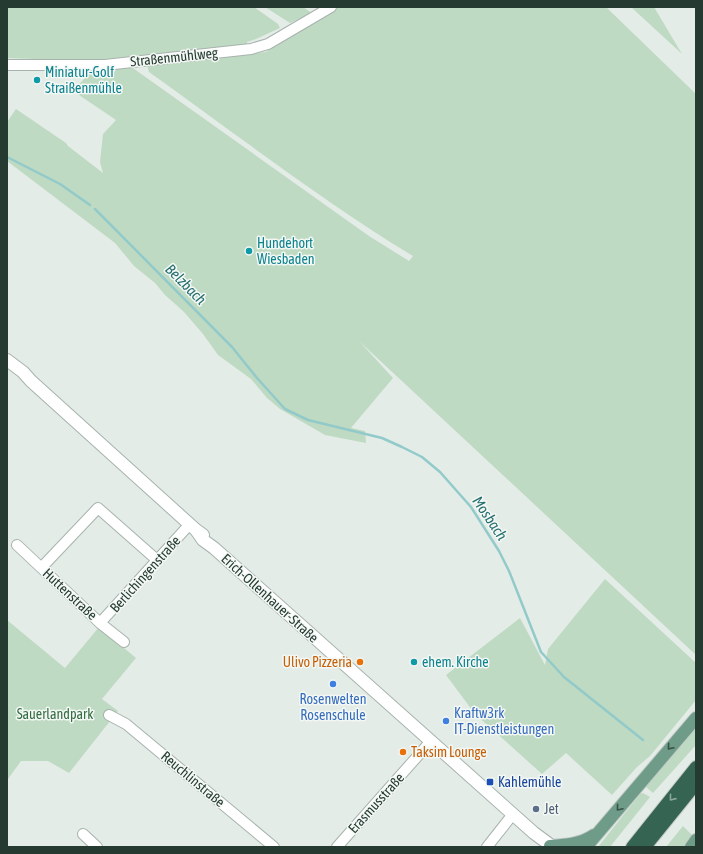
<svg xmlns="http://www.w3.org/2000/svg" width="703" height="854" font-family="'Asap Condensed',sans-serif">
  <style>
    .green { fill: #bfdac3 }
    .lines { fill: none; stroke-linecap: round; stroke-linejoin: round }
    .stream { stroke: #92caca; stroke-width: 2.5 }
    .minor-casing { stroke: #a7b3ad; stroke-width: 12 }
    .tertiary-casing { stroke: #a7b3ad; stroke-width: 14 }
    .primary-casing { stroke: #c2c8c6; stroke-width: 14 }
    .motorway-casing { stroke: #c2c8c6; stroke-width: 14 }
    .minor { stroke: #fff; stroke-width: 10 }
    .tertiary { stroke: #fff; stroke-width: 12 }
    .primary { stroke: #6e9c89; stroke-width: 12 }
    .motorway { stroke: #356453; stroke-width: 12 }
    .oneway { stroke: #375348 }
    .oneway2 { stroke: #8ba79c }
    .culture-dot { fill: #0f9aa8; stroke: #f4f8f5; stroke-width: 1.5 }
    .food-dot { fill: #e8710a; stroke: #f4f8f5; stroke-width: 1.5 }
    .shop-dot { fill: #3f7fe0; stroke: #f4f8f5; stroke-width: 1.5 }
    .transit-dot { fill: #1a4fb4; stroke: #f4f8f5; stroke-width: 1.5 }
    .service-dot { fill: #5c6f8a; stroke: #f4f8f5; stroke-width: 1.5 }
    .labels { text-anchor: middle; dominant-baseline: central; stroke-width: 3; stroke-linejoin: round; paint-order: stroke }
    .street-label { font-size: 14px; fill: #253b32; stroke: #f4f8f5 }
    .culture-label { font-size: 14px; fill: #0d838f; stroke: #f4f8f5; text-anchor: start }
    .food-label { font-size: 14px; fill: #c56008; stroke: #f4f8f5; text-anchor: end }
    .shop-label { font-size: 14px; fill: #366cbe; stroke: #f4f8f5 }
    .park-label { font-size: 14px; fill: #346d42; stroke: #f4f8f5 }
    .transit-label { font-size: 14px; fill: #164399; stroke: #f4f8f5; text-anchor: start }
    .service-label { font-size: 14px; fill: #4e5e75; stroke: #f4f8f5; text-anchor: start }
    .water-label { font-size: 15px; font-style: italic; fill: #266f70; stroke: #f4f8f5 }
  </style>
  <rect width="100%" height="100%" fill="#e4ece7"/>
  <!-- green -->
  <path class="green" d="M 7,7 L 254,7 L 278,24 L 280,28 L 256,39 L 247,42 L 247,45 L 88,61 L 7,58 Z
    M 265,7 L 303,7 L 312,13 L 290,23 Z
    M 338,7 L 606,7 L 696,94 L 696,655 L 360,342 L 393,378 L 351,428 L 365,431 L 366,443 L 325,435 L 280,409 L 267,398 L 251,379 L 218,355 L 203,334 L 184,312 L 165,295 L 155,283 L 134,266 L 115,243 L 7,161 L 7,122 L 16,109 L 66,143 L 68,146 L 103,173 L 100,162 L 103,134 L 116,120 L 73,91 L 85,78 L 84,72 L 130,66 L 369,236 L 409,261 L 413,256 C 321,200 236,134 149,72 L 147,65 L 266,52 L 271,48 Z
    M 631,7 L 654,7 L 682,54 Z
    M 605,579 L 696,663 L 696,700 L 650,756 L 637,767 L 612,795 L 566,753 L 542,774 L 475,714 L 446,675 L 520,618 L 545,665 L 548,649 Z
    M 7,620 L 65,668 L 99,627 L 136,658 L 102,699 L 118,711 L 69,773 L 48,761 L 21,761 L 8,779 L 7,778 Z
    M 696,724 L 696,745 L 653,793 L 645,786 Z
    M 643,793 L 650,797 L 610,847 L 598,847 L 640,794 Z
    M 683,826 L 693,836 L 685,847 L 666,847 Z"/>
  <g class="lines">
    <!-- stream -->
    <path class="stream" d="M 7,157 L 60,184 L 90,205
      M 95,209 L 232,347 L 257,378 L 285,409 L 308,420 L 382,438 L 402,447 L 422,457 L 440,472 L 471,507 L 499,551 L 509,571 L 541,652 L 564,677 L 643,740"/>
    <!-- minor casing -->
    <g class="minor-casing">
      <path id="minor" d="M 7,65 L 105,65 L 251,49 L 268,44 L 331,7
        M 17,545 L 100,623 L 124,642
        M 42,567 L 98,508 L 157,560
        M 100,623 L 189,525
        M 109,715 L 126,724 L 274,847
        M 83,834 L 97,847
        M 337,847 L 431,741
        M 487,847 L 513,814"/>
    </g>
    <!-- tertiary casing -->
    <g class="tertiary-casing">
      <path id="tertiary" d="M 7,360 L 23,372 L 31,381 L 196,530 L 203,535
        M 196,530 L 203,540 L 214,548 L 534,833 L 553,847"/>
    </g>
    <!-- primary casing -->
    <g class="primary-casing">
      <path id="primary" d="M 550,846 C 566,845 581,844 594,835
        M 586,847 L 696,718
        M 691,847 L 696,840"/>
    </g>
    <!-- motorway casing -->
    <g class="motorway-casing">
      <path id="motorway" d="M 632,847 L 696,767
        M 645,847 L 696,784"/>
    </g>
    <!-- minor -->
    <use href="#minor" class="minor"/>
    <!-- tertiary -->
    <use href="#tertiary" class="tertiary"/>
    <!-- primary -->
    <use href="#primary" class="primary"/>
    <!-- motorway -->
    <use href="#motorway" class="motorway"/>
  </g>
  <!-- one-way arrows -->
  <defs><path id="oneway-chevron" d="M-2-3.5L2.5 0L-2 3.5" fill="none" stroke-width="1.6" stroke-linecap="round" stroke-linejoin="round"/></defs>
  <g class="oneway">
    <use href="#oneway-chevron" transform="translate(670 747) rotate(131)"/>
    <use href="#oneway-chevron" transform="translate(619 808) rotate(130)"/>
  </g>
  <use class="oneway2" href="#oneway-chevron" transform="translate(672 798) rotate(129)"/>
  <!-- markers -->
  <g class="culture-dot">
    <circle cx="37" cy="80" r="4"/>
    <circle cx="249" cy="251" r="4"/>
    <circle cx="414" cy="662" r="4"/>
  </g>
  <g class="food-dot">
    <circle cx="360" cy="662" r="4"/>
    <circle cx="403" cy="752" r="4"/>
  </g>
  <g class="shop-dot">
    <circle cx="333" cy="684" r="4"/>
    <circle cx="446" cy="721" r="4"/>
  </g>
  <rect class="transit-dot" x="486" y="778" width="8" height="8" rx="2"/>
  <circle class="service-dot" cx="536" cy="809" r="4"/>
  <g class="labels">
    <!-- street labels -->
    <g class="street-label">
      <text transform="translate(174 57) rotate(-6)">Straßenmühlweg</text>
      <text transform="translate(145 574) rotate(-48)">Berlichingenstraße</text>
      <text transform="translate(70 594) rotate(43)">Huttenstraße</text>
      <text transform="translate(270 598) rotate(42)">Erich-Ollenhauer-Straße</text>
      <text transform="translate(193 779) rotate(40)">Reuchlinstraße</text>
      <text transform="translate(376 803) rotate(-48)">Erasmusstraße</text>
    </g>
    <!-- culture labels -->
    <g class="culture-label">
      <text x="45" y="72">Miniatur-Golf<tspan x="45" dy="16">Straißenmühle</tspan></text>
      <text x="257" y="243">Hundehort<tspan x="257" dy="16">Wiesbaden</tspan></text>
      <text x="422" y="662">ehem. Kirche</text>
    </g>
    <!-- food labels -->
    <g class="food-label">
      <text x="352" y="662">Ulivo Pizzeria</text>
      <text x="411" y="752" text-anchor="start">Taksim Lounge</text>
    </g>
    <!-- shop labels -->
    <g class="shop-label">
      <text x="333" y="699">Rosenwelten<tspan x="333" dy="16">Rosenschule</tspan></text>
      <text x="454" y="713" text-anchor="start">Kraftw3rk<tspan x="454" dy="16">IT-Dienstleistungen</tspan></text>
    </g>
    <!-- park labels -->
    <g class="park-label">
      <text x="55" y="714">Sauerlandpark</text>
    </g>
    <!-- transit labels -->
    <g class="transit-label">
      <text x="498" y="782">Kahlemühle</text>
    </g>
    <!-- service labels -->
    <g class="service-label">
      <text x="544" y="809">Jet</text>
    </g>
    <!-- water labels -->
    <g class="water-label">
      <text transform="translate(186 284) rotate(45)">Belzbach</text>
      <text transform="translate(490 518) rotate(56)">Mosbach</text>
    </g>
  </g>
  <!-- border -->
  <rect width="703" height="854" fill="none" stroke="#253b32" stroke-width="16"/>
</svg>
